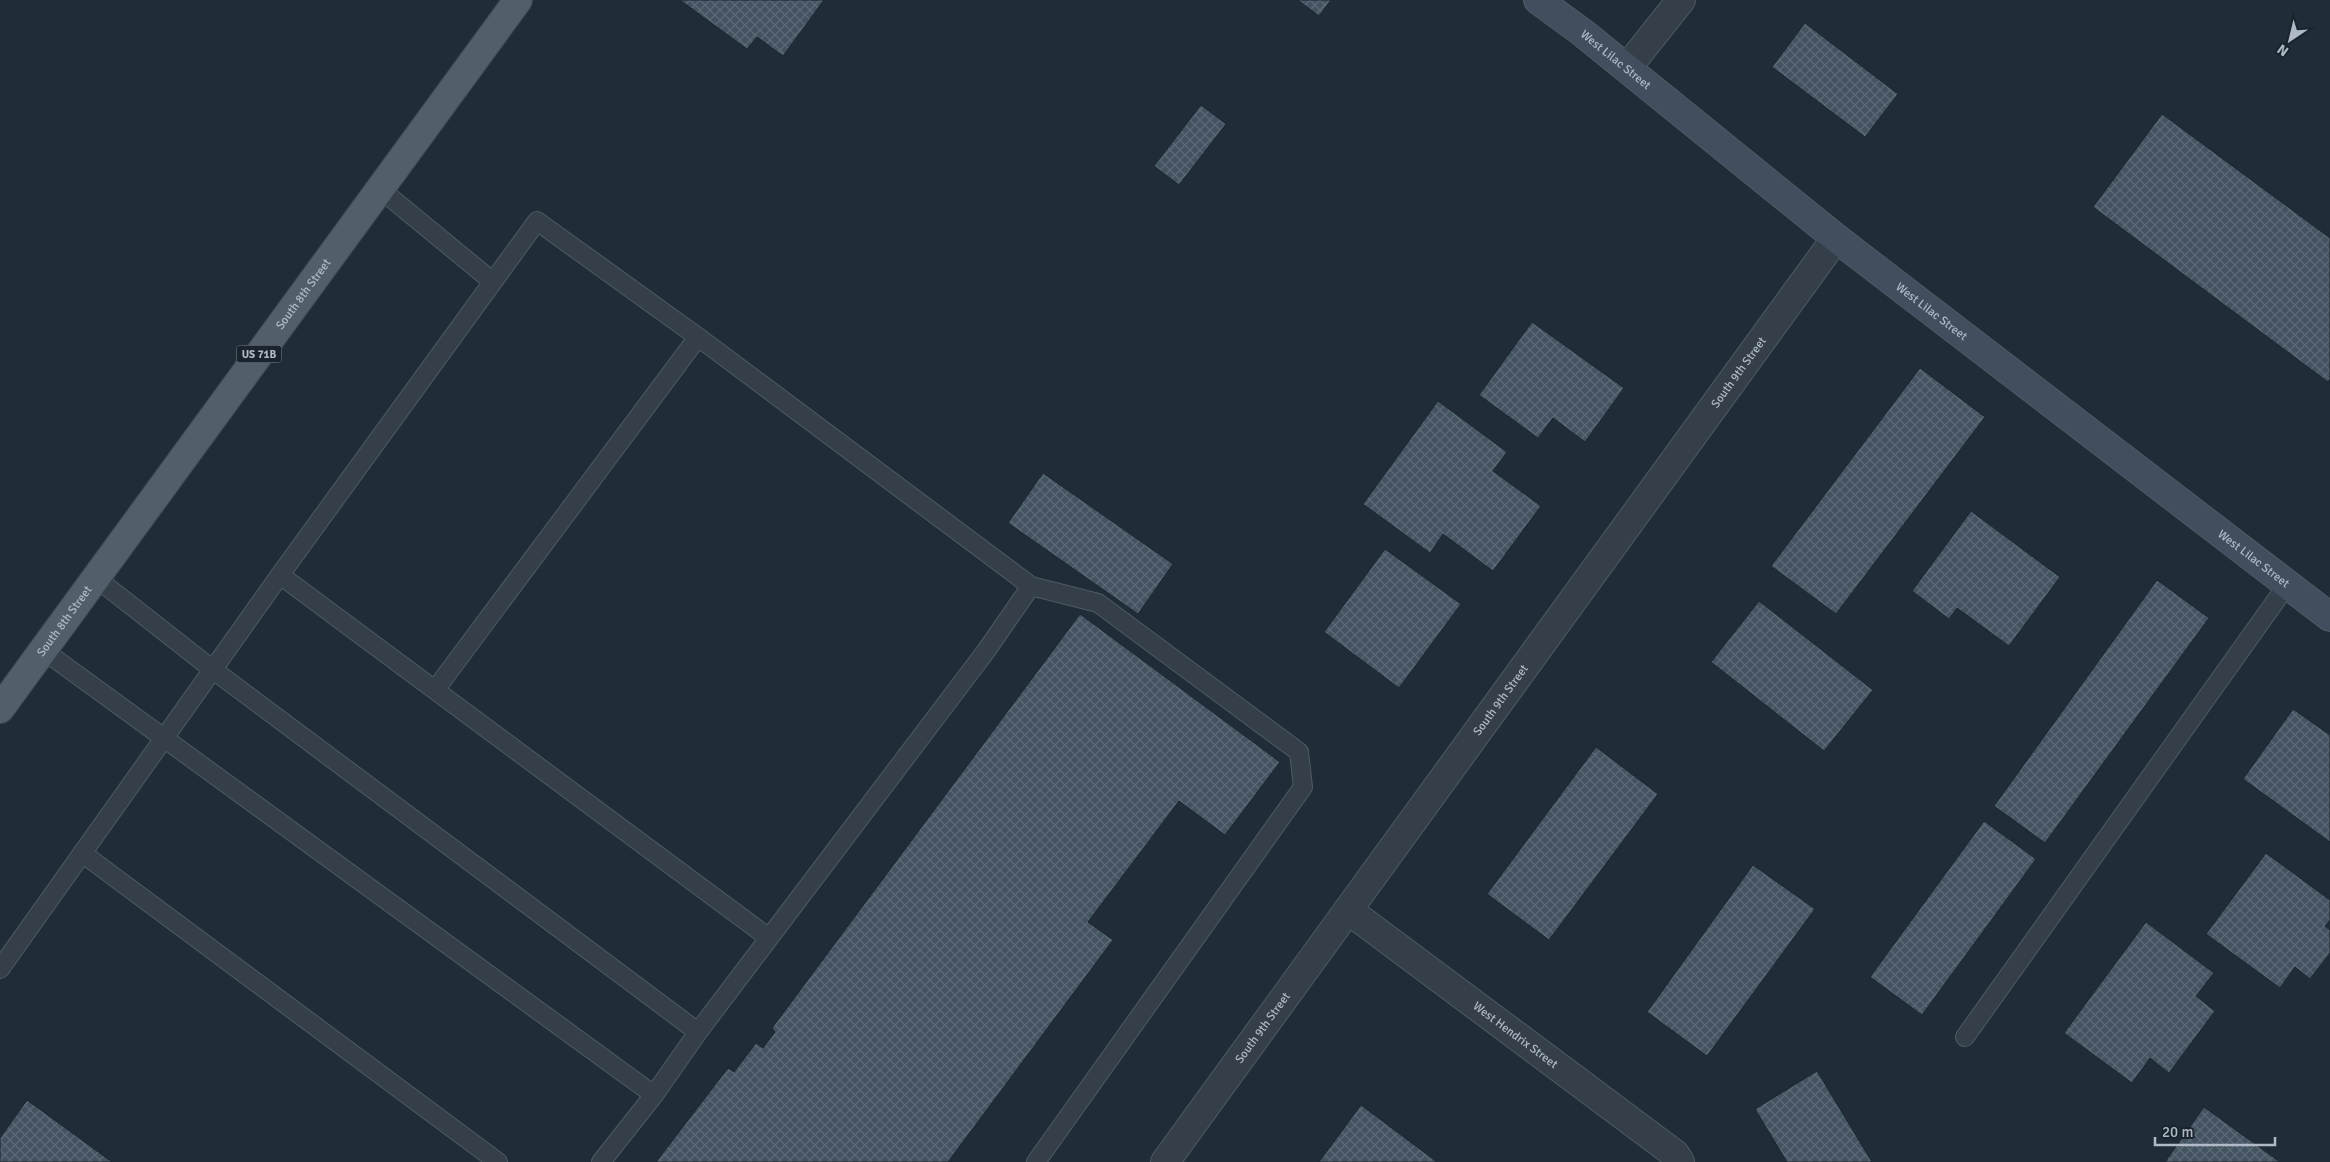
<svg xmlns="http://www.w3.org/2000/svg" width="2330" height="1162" font-family="Signika,sans-serif">
  <style>
    .building { fill: url(#building-cross-hatch); stroke: #1b2630 }
    .lines { fill: none; stroke-linecap: round; stroke-linejoin: round }
    .lane-casing { stroke: #4f5a64; stroke-width: 20 }
    .street-casing { stroke: #4f5a64; stroke-width: 30 }
    .secondary-casing { stroke: #4f5a64; stroke-width: 30 }
    .primary-casing { stroke: #3d4853; stroke-width: 30 }
    .lane { stroke: #343f4a; stroke-width: 18 }
    .street { stroke: #343f4a; stroke-width: 28 }
    .secondary { stroke: #424e5d; stroke-width: 28 }
    .primary { stroke: #525e6a; stroke-width: 28 }
    .labels { text-anchor: middle; dominant-baseline: central; stroke-width: 5; stroke-linejoin: round; paint-order: stroke }
    .shield { fill: #19242e; stroke: #828d98; stroke-width: 1 }
    .shield-label { font-size: 11px; font-weight: bold; fill: #afbac6 }
    .street-label { font-size: 12px; fill: #afbac6; stroke: #19242e }
  </style>
  <defs>
    <pattern id="building-cross-hatch" width="8" height="8" patternUnits="userSpaceOnUse" patternTransform="scale(1.25)"><rect width="8" height="8" fill="#445361"/><path d="M0 0l8 8M0 8l8-8" fill="none" stroke="#5c6a76"/></pattern>
  </defs>
  <rect width="100%" height="100%" fill="#202d39"/>
  <!-- building -->
  <path class="building" d="M 680,0 L 824,0 L 783,56 L 757,37 L 747,49 Z
    M 1298,0 L 1331,0 L 1319,16 Z
    M 1805,23 L 1898,94 L 1865,137 L 1772,67 Z
    M 1201,105 L 1226,124 L 1179,185 L 1154,166 Z
    M 2162,114 L 2330,238 L 2330,379 L 2328,382 L 2093,207 Z
    M 1532,322 L 1624,388 L 1585,442 L 1553,418 L 1538,438 L 1479,395 Z
    M 1920,368 L 1985,417 L 1836,614 L 1771,566 Z
    M 1438,401 L 1507,452 L 1493,471 L 1541,506 L 1493,571 L 1443,534 L 1430,553 L 1363,504 Z
    M 1043,473 L 1173,564 L 1138,614 L 1008,523 Z
    M 1971,511 L 2060,577 L 2009,646 L 1957,608 L 1949,619 L 1912,591 Z
    M 1385,549 L 1461,604 L 1399,688 L 1324,632 Z
    M 2157,580 L 2209,618 L 2045,843 L 1994,806 Z
    M 1759,601 L 1873,690 L 1824,751 L 1711,662 Z
    M 1080,614 L 1280,762 L 1225,835 L 1179,801 L 1088,922 L 1113,940 L 948,1162 L 656,1162 L 728,1068 L 734,1072 L 756,1043 L 763,1048 L 775,1032 L 772,1028 Z
    M 2293,709 L 2330,735 L 2330,842 L 2243,779 Z
    M 1596,747 L 1658,794 L 1549,940 L 1487,894 Z
    M 1984,821 L 2036,859 L 1922,1015 L 1870,977 Z
    M 2266,853 L 2330,900 L 2330,920 L 2325,926 L 2330,930 L 2330,953 L 2310,979 L 2295,967 L 2280,988 L 2206,934 Z
    M 1753,865 L 1815,909 L 1707,1056 L 1647,1012 Z
    M 2146,922 L 2214,973 L 2196,996 L 2215,1011 L 2169,1073 L 2150,1058 L 2132,1083 L 2064,1033 Z
    M 1817,1071 L 1872,1162 L 1787,1162 L 1755,1109 Z
    M 27,1100 L 112,1162 L 0,1162 L 0,1138 Z
    M 1361,1105 L 1437,1162 L 1319,1162 Z
    M 2204,1107 L 2280,1162 L 2165,1162 Z"/>
  <g class="lines">
    <!-- lane casing -->
    <g class="lane-casing">
      <path id="lane" d="M 380,189 L 492,281
        M 280,575 L 769,938
        M 96,578 L 212,669 L 698,1032
        M 43,650 L 654,1095
        M 435,690 L 698,337
        M 82,853 L 498,1162
        M 0,969 L 280,575 L 537,221 L 698,337 L 1031,586 L 1098,603 L 1299,752 L 1303,787 L 1036,1162
        M 1965,1037 L 2287,585
        M 601,1162 L 654,1095 L 698,1032 L 986,651 L 1031,586"/>
    </g>
    <!-- street casing -->
    <g class="street-casing">
      <g id="street">
        <path d="M 1627,68 L 1681,0"/>
        <path id="s1" d="M 1348,910 L 1675,1154 L 1680,1162"/>
        <path id="s2" d="M 1165,1162 L 1836,238"/>
      </g>
    </g>
    <!-- secondary casing -->
    <g class="secondary-casing">
      <g id="secondary">
        <path id="s3" d="M 1538,0 L 1583,33 L 1836,238 L 2330,617"/>
      </g>
    </g>
    <!-- primary casing -->
    <g class="primary-casing">
      <g id="primary">
        <path id="s4" d="M 0,709 L 518,0"/>
      </g>
    </g>
    <!-- lane -->
    <use href="#lane" class="lane"/>
    <!-- street -->
    <use href="#street" class="street"/>
    <!-- secondary -->
    <use href="#secondary" class="secondary"/>
    <!-- primary -->
    <use href="#primary" class="primary"/>
  </g>
  <g class="labels">
    <!-- shield labels -->
    <rect class="shield" x="236.5" y="345.5" width="45" height="17" rx="4"/>
    <g class="shield-label">
      <text x="259" y="354">US 71B</text>
    </g>
    <!-- street labels -->
    <g class="street-label">
      <text stroke="none"><textPath href="#s3" startOffset="98">West Lilac Street</textPath></text>
      <text stroke="none"><textPath href="#s4" startOffset="514">South 8th Street</textPath></text>
      <text stroke="none"><textPath href="#s3" startOffset="502">West Lilac Street</textPath></text>
      <text stroke="none"><textPath href="#s2" startOffset="976">South 9th Street</textPath></text>
      <text stroke="none"><textPath href="#s3" startOffset="908">West Lilac Street</textPath></text>
      <text stroke="none"><textPath href="#s4" startOffset="109">South 8th Street</textPath></text>
      <text stroke="none"><textPath href="#s2" startOffset="571">South 9th Street</textPath></text>
      <text stroke="none"><textPath href="#s2" startOffset="166">South 9th Street</textPath></text>
      <text stroke="none"><textPath href="#s1" startOffset="209">West Hendrix Street</textPath></text>
    </g>
  </g>
  <!-- north arrow -->
  <g transform="translate(2290 40) rotate(215)" stroke="#19242e" stroke-width="4" paint-order="stroke">
  <path d="M0-4L9 19L0 12L-9 19Z" fill="#afbac6"/>
  <text y="-8" font-size="14" font-weight="bold" text-anchor="middle" fill="#afbac6">N</text>
  </g>
  <!-- scale -->
  <path d="M2155 1137v8h120v-8" fill="none" stroke="#afbac6" stroke-width="2.5"/>
  <text x="2162" y="1137" font-size="15" fill="#afbac6" stroke="#19242e" stroke-width="4" paint-order="stroke">20 m</text>
</svg>
